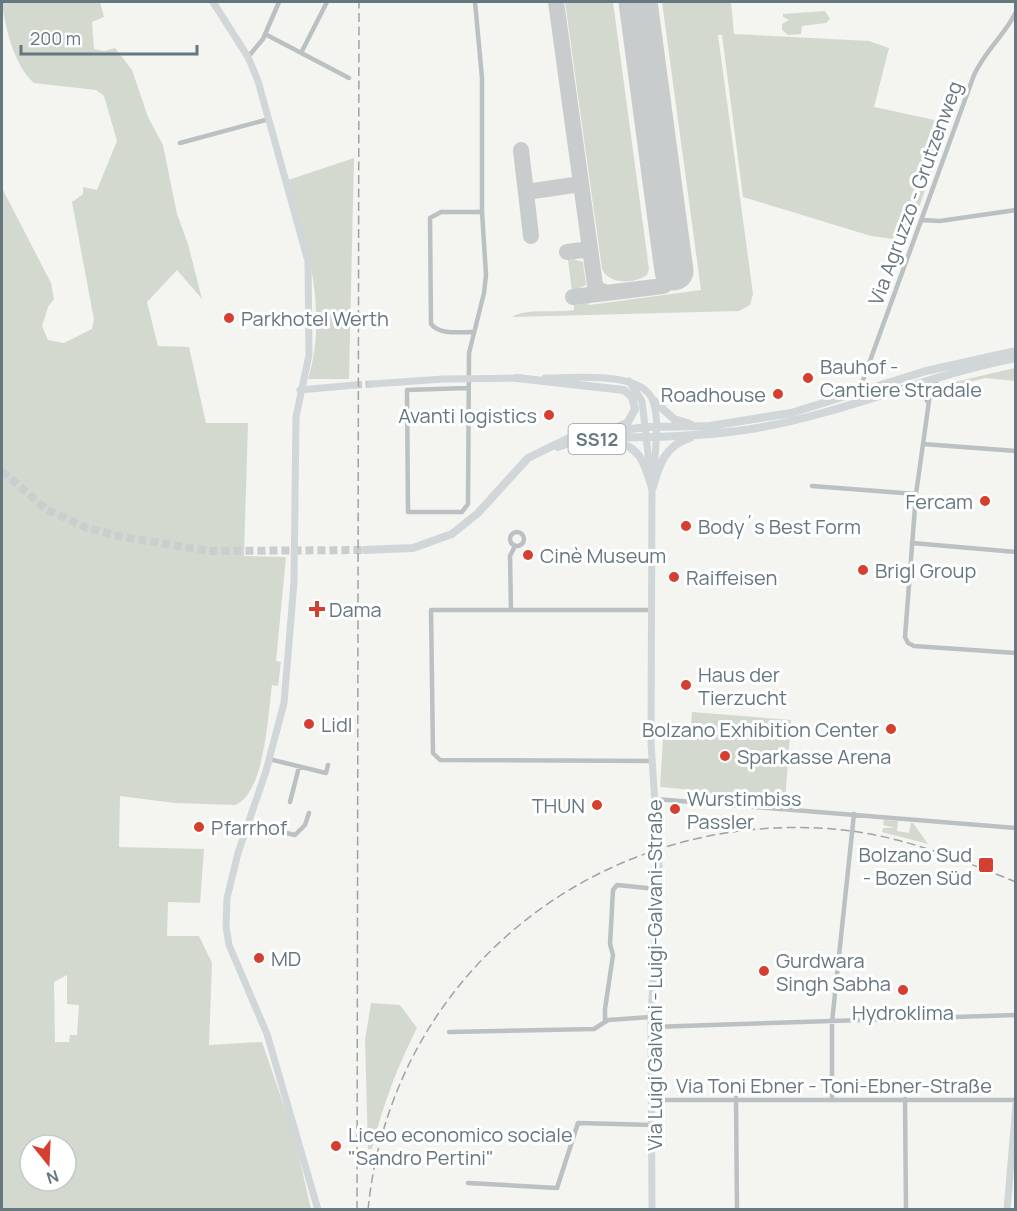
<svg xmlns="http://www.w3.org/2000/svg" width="1017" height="1211" font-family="Manrope,sans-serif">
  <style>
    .green { fill: #d4d9d0; fill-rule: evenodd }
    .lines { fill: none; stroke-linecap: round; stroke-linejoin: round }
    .taxiway { stroke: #c8cccc; stroke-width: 16 }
    .runway { stroke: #c8cccc; stroke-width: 39 }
    .secondary-tunnel { stroke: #c9cecf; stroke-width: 7; stroke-dasharray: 7 3.5; stroke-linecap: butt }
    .primary-tunnel { stroke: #c9cecf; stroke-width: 8; stroke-dasharray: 8 4; stroke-linecap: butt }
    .street { stroke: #bbc0c2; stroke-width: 4.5 }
    .secondary { stroke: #d1d6d9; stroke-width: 7 }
    .primary { stroke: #d1d6d9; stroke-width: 8 }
    .rail { stroke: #9da4a8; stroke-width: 1.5; stroke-dasharray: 9 4.5; stroke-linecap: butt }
    .poi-dot { fill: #d53f30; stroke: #fff; stroke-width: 2 }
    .labels { text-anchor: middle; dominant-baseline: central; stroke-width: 6; stroke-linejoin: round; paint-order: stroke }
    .shield { fill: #fff; stroke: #93a0a5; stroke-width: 1.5 }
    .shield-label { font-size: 18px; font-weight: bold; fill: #65777f }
    .street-label { font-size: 20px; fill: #65777f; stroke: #fff }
    .poi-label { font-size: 20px; fill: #65777f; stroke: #fff; text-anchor: start }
  </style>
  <rect width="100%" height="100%" fill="#f4f4f1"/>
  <!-- green -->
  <path class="green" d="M 2,2 L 100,2 L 104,17 L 92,22 L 94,49 L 104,51 L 115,48 L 132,70 L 148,117 L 163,145 L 177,214 L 188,244 L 202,299 L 177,270 L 147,302 L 158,346 L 189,347 L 206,423 L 248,423 L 244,556 L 286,557 L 276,661 L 281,662 L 278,686 L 272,685 C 268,714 265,794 235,805 L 174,803 L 120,796 L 119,847 L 204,849 L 200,903 L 168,902 L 167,936 L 199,936 L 212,963 L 209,1045 L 262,1042 L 294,1135 L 311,1209 L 2,1209 L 2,188 L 51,283 L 54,299 L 48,307 L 42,326 L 48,340 L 64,343 L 92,329 L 94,320 L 72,202 L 83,194 L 83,187 L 97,190 L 117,141 L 104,96 L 96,90 L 34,83 C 14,65 5,28 2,2 ZM 67,975 L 67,1004 L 79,1005 L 77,1035 L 70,1035 L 69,1042 L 55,1042 L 54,982 ZM 30,1145 L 66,1145 L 66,1181 L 30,1181 Z
    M 565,2 L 613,2 L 649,269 L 647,275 C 634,284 609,285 602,269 Z
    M 662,2 L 731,2 L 734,34 L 869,41 L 889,48 L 874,107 L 949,123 L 907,241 L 871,236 L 743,197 L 722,35 L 718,35 L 753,294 L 750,305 L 739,311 L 512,317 C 525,308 557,313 574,310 L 574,305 L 588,303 L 589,305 L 701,290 Z
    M 825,11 L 830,19 L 826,23 L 802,26 L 801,34 L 788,35 L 782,30 L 782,24 L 789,20 L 783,17 L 783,14 Z
    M 354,158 L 349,379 L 308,379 C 328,314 308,244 288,180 Z
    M 573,259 L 583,262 L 586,285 L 572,291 L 568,260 Z
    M 1015,368 L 1015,381 L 986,378 L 939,389 L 950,383 Z
    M 692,712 L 791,720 L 785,802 L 703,797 L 703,791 L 660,787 L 664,722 L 691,724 Z
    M 884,820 L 898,821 L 897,831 L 909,833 L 911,823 L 913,823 L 928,844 L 882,832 L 883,828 L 895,828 L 883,825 Z
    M 371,1003 L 400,1005 L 417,1028 C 397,1067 382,1107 372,1149 L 368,1149 L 365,1040 Z"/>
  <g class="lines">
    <!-- taxiway -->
    <path class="taxiway" d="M 556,2 L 595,285 L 599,290 L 607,293
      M 521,150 L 531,236
      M 526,192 L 581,184
      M 567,252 L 590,249
      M 573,297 L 663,286 L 672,280 L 674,271"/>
    <!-- runway -->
    <path class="runway" d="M 638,2 L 674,271"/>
    <!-- secondary-tunnel -->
    <path class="secondary-tunnel" d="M 355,385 L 372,384"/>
    <!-- primary-tunnel -->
    <path class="primary-tunnel" d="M 2,471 L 46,509 L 87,528 L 123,537 L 210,551 L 365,550"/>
    <!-- street -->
    <path class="street" d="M 265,34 L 349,78
      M 301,53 L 327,2
      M 248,57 L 263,39 L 279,2
      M 180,143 L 269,119
      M 921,220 L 940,221 L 1016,210
      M 472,332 C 459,332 440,335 431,324 L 430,218 L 441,212 L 482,212
      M 937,380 L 930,394 L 916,494 L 905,637 L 908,643 L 914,646 L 1016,653
      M 914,385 L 922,389 L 927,401
      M 467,388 L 407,390 L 408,512 L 462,512 L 468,504 L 469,353 L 484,293 L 486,275 L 482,212 L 482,78 L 475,2
      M 859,391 L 974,75 C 986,49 1005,35 1016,12
      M 923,444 L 1016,451
      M 812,486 L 916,494
      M510 539a7 7 0 1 1 14 0a7 7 0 1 1-14 0Z
      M 912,543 L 1016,552
      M 511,610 L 510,556 L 515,546
      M 652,610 L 431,610 L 433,753 L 440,760 L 653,761
      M 269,759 L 326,773 L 328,765
      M 655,799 L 1016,828
      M 290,802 L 299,767
      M 247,824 L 295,835 L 305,825 L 309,813
      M 605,1021 L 605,1009 L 613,955 L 610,944 L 613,890 L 617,885 L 657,889
      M 652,1027 L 1016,1015
      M 449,1032 L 594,1029 L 608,1020 L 651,1017
      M 736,1098 L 737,1210
      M 832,1099 L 832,1022 L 854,814
      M 905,1099 L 906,1210
      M 653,1100 L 1016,1100
      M 468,1183 L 557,1188 L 578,1123 L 653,1125"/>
    <!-- secondary -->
    <path class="secondary" d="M 213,2 L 248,57 L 258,81 L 308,261 L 309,355 L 296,417 L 294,582 L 284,703 L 266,771 L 238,853 L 227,898 L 226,927 L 229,945 L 267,1034 L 318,1210
      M 545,378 C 571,378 643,370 653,401 C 660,421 655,449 654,471
      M 629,381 L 642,401 L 652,488 L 651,743 L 659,866 L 651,1017 L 652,1210
      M 372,384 L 443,379 L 522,378
      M 300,390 L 355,385
      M 1007,1210 L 1016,1104"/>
    <!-- primary -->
    <path class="primary" d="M 517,378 L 624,390 L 632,397 L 635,409 L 628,422 L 616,428
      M 653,400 L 674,419 L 690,424
      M 611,442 C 640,444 645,464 652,488
      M 558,447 C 588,435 621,438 653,437 C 688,436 723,434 757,428 C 845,413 927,375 1016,358
      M 653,487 C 659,464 666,445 690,438
      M 365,550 L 413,548 L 452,534 L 478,513 L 528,458 L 573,436 L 647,427 L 710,426 L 791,413 L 926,371 L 1016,351"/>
    <!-- rail -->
    <path class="rail" d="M 357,1210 L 359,2
      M 368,1210 C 391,973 599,810 833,829 C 897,834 956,858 1016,882"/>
  </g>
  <!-- markers -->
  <g class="poi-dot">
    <circle cx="229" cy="318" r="6"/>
    <circle cx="808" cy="378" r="6"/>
    <circle cx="778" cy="394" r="6"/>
    <circle cx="549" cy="415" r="6"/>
    <circle cx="985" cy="501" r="6"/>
    <circle cx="686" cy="526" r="6"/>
    <circle cx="528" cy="555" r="6"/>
    <circle cx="863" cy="570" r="6"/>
    <circle cx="674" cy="577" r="6"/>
    <path d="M314 600h6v6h6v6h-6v6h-6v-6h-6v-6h6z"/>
    <circle cx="686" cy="685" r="6"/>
    <circle cx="309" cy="724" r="6"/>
    <circle cx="891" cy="729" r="6"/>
    <circle cx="725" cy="756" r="6"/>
    <circle cx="597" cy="805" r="6"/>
    <circle cx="675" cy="809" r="6"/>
    <circle cx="199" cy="827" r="6"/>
    <rect x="978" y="857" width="16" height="16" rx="3"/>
    <circle cx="259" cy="958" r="6"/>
    <circle cx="764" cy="971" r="6"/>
    <circle cx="903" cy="990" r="6"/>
    <circle cx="336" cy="1146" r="6"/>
  </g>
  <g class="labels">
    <!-- shield labels -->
    <rect class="shield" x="568.5" y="424" width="57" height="30" rx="4.5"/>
    <g class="shield-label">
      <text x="597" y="439">SS12</text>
    </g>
    <!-- street labels -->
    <g class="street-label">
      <text transform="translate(915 193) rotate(-70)">Via Agruzzo - Grutzenweg</text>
      <text transform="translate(654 975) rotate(-90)">Via Luigi Galvani - Luigi-Galvani-Straße</text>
      <text x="834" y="1085">Via Toni Ebner - Toni-Ebner-Straße</text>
    </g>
    <!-- poi labels -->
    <g class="poi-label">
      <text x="241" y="318">Parkhotel Werth</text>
      <text x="820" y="366">Bauhof -<tspan x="820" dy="23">Cantiere Stradale</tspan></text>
      <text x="766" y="394" text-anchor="end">Roadhouse</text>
      <text x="537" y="415" text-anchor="end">Avanti logistics</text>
      <text x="973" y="501" text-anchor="end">Fercam</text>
      <text x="698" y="526">Body´s Best Form</text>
      <text x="540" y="555">Cinè Museum</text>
      <text x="875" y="570">Brigl Group</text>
      <text x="686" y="577">Raiffeisen</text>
      <text x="329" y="609">Dama</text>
      <text x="698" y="674">Haus der<tspan x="698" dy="23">Tierzucht</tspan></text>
      <text x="321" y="724">Lidl</text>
      <text x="879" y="729" text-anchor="end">Bolzano Exhibition Center</text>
      <text x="737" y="756">Sparkasse Arena</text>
      <text x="687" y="798">Wurstimbiss<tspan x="687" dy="23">Passler</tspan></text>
      <text x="585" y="805" text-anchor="end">THUN</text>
      <text x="211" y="827">Pfarrhof</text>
      <text x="972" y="854" text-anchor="end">Bolzano Sud<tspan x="972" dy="23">- Bozen Süd</tspan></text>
      <text x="271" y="958">MD</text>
      <text x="776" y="960">Gurdwara<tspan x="776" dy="23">Singh Sabha</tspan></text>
      <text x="903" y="1012" text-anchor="middle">Hydroklima</text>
      <text x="348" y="1134">Liceo economico sociale<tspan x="348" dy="23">"Sandro Pertini"</tspan></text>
    </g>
  </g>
  <!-- border -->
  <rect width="1017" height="1211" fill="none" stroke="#65777f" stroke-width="6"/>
  <!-- north arrow -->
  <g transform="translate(48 1163) rotate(162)"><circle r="28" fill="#ffffff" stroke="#c1c9cc" stroke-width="1.5"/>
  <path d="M0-4.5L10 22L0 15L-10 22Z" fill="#d53f30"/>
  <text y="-9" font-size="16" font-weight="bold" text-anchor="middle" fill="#65777f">N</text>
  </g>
  <!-- scale -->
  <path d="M21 45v9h176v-9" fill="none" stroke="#65777f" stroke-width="3"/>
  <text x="30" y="45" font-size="18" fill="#65777f" stroke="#ffffff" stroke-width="4.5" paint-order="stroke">200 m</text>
</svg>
